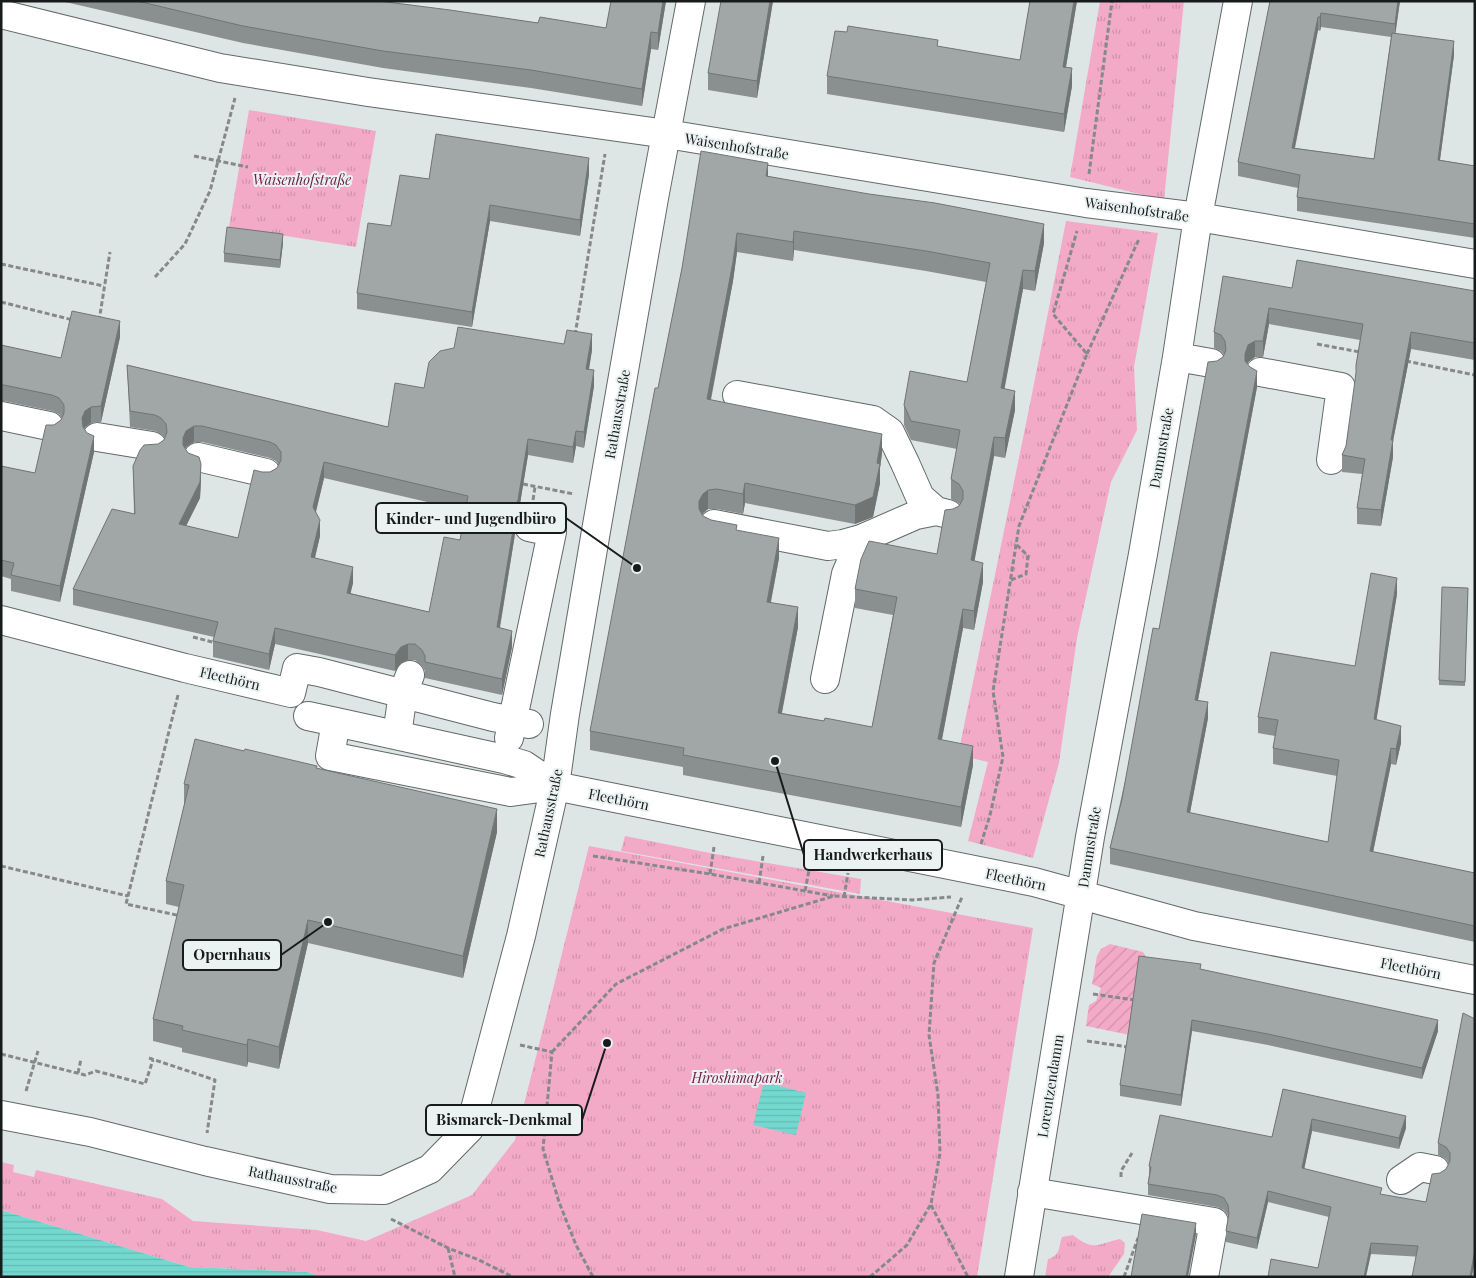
<svg xmlns="http://www.w3.org/2000/svg" width="1476" height="1278" font-family="'Playfair Display',serif">
  <style>
    .grass { fill: url(#grass-tufts) }
    .garden { fill: url(#garden-furrows) }
    .water { fill: url(#water-rules) }
    .lines { fill: none; stroke-linecap: round; stroke-linejoin: round }
    .minor-casing { stroke: #626968; stroke-width: 30 }
    .path { stroke: #848a89; stroke-width: 3; stroke-dasharray: 5 2.5; stroke-linecap: butt }
    .minor { stroke: #fff; stroke-width: 28 }
    .wall { fill: #8a908f; fill-rule: evenodd }
    .shaded-wall { fill: #707574 }
    .building { fill: #a0a7a6; stroke: #707574; fill-rule: evenodd }
    .labels { text-anchor: middle; dominant-baseline: central; stroke-width: 4; stroke-linejoin: round; paint-order: stroke }
    .street-label { font-size: 14px; fill: #181b1b; stroke: #ebf3f2 }
    .park-label { font-size: 14px; font-style: italic; fill: #701a45; stroke: #ebf3f2 }
    .leader { fill: none; stroke: #181b1b; stroke-width: 2 }
    .callout-dot { fill: #181b1b; stroke: #ebf3f2; stroke-width: 2 }
    .callout { fill: #ebf3f2; stroke: #181b1b; stroke-width: 2 }
    .callout-label { font-size: 15px; text-anchor: middle; font-weight: bold; fill: #181b1b }
  </style>
  <defs>
    <pattern id="grass-tufts" width="24" height="20" patternUnits="userSpaceOnUse" patternTransform="scale(1.25)"><rect width="24" height="20" fill="#f3aac7"/><path d="M3 7l-1-3M5 7V3M7 7l1-3M15 17l-1-3M17 17v-4M19 17l1-3" fill="none" stroke="#d092aa"/></pattern>
    <pattern id="garden-furrows" width="10" height="10" patternUnits="userSpaceOnUse" patternTransform="scale(1.25)"><rect width="10" height="10" fill="#f3aac7"/><path d="M-1 1l2-2M0 10L10 0M9 11l2-2" fill="none" stroke="#d092aa"/></pattern>
    <pattern id="water-rules" width="6" height="5" patternUnits="userSpaceOnUse" patternTransform="scale(1.25)"><rect width="6" height="5" fill="#73d9d0"/><path d="M0 2.5h6" fill="none" stroke="#63bab2"/></pattern>
  </defs>
  <rect width="100%" height="100%" fill="#dee6e5"/>
  <!-- grass -->
  <path class="grass" d="M 1100,1 L 1184,1 L 1164,200 L 1070,177 Z
    M 249,110 L 376,131 L 356,247 L 229,227 Z
    M 1066,221 L 1158,233 L 1134,367 L 1137,430 L 1111,482 L 1077,638 L 1059,763 L 1033,858 L 968,841 L 988,762 L 958,755 L 1030,404 Z
    M 625,836 L 715,854 L 861,879 L 860,894 L 621,851 Z
    M 589,846 L 1033,928 L 977,1277 L 321,1277 L 307,1272 L 189,1267 L 1,1210 L 1,1162 L 14,1165 L 13,1172 L 34,1177 L 36,1170 L 162,1199 L 193,1221 L 317,1230 L 366,1241 L 472,1195 L 515,1140 Z
    M 1073,1235 C 1095,1252 1096,1244 1120,1239 L 1125,1243 L 1124,1254 L 1108,1277 L 1045,1277 L 1048,1259 C 1061,1255 1058,1248 1062,1237 Z"/>
  <!-- garden -->
  <path class="garden" d="M 1110,944 L 1143,952 L 1153,969 L 1130,1035 L 1086,1026 L 1089,1005 L 1096,1001 L 1101,988 L 1092,984 L 1097,956 L 1101,949 Z"/>
  <!-- water -->
  <path class="water" d="M 764,1082 L 806,1093 L 796,1135 L 753,1125 Z
    M 1,1210 L 189,1267 L 307,1272 L 321,1277 L 1,1277 Z"/>
  <g class="lines">
    <!-- minor casing -->
    <g class="minor-casing">
      <path id="minor" d="M 1,14 L 220,68 L 368,92 L 667,134 L 1086,203 L 1198,217 L 1475,264
        M 1177,357 L 1211,363
        M 1260,372 L 1341,387 L 1331,460
        M 737,395 L 873,420 L 890,432 L 905,463 L 920,497 L 936,511 L 948,514
        M 1,416 L 49,426
        M 97,437 L 152,446
        M 198,457 L 266,473
        M 714,524 L 828,546 L 843,544 L 861,539 L 916,515 L 936,511
        M 1,620 L 185,668 L 291,693 L 297,668 L 319,672 L 493,717 L 529,724
        M 825,679 L 846,574 L 861,539
        M 308,716 L 336,722
        M 397,735 L 403,693 L 410,675
        M 509,738 L 552,532 L 529,527
        M 555,786 L 524,765 L 504,759 L 336,722 L 330,756 L 511,792 L 555,786 L 1034,882 L 1194,926 L 1475,980
        M 1,1115 L 90,1132 L 205,1161 L 330,1189 L 384,1190 L 430,1169 L 470,1128 L 521,936 L 555,786 L 565,714 L 596,531 L 654,198 L 691,1
        M 1401,1180 L 1420,1167 L 1435,1170
        M 1032,1192 L 1214,1222 L 1204,1277
        M 1019,1277 L 1090,837 L 1143,554 L 1177,357 L 1198,217 L 1238,1"/>
    </g>
    <!-- path -->
    <path class="path" d="M 194,156 L 248,167
      M 1089,174 L 1112,1
      M 1,264 L 104,286
      M 155,277 L 185,244 L 210,191 L 235,98
      M 1,302 L 73,320
      M 99,321 L 110,252
      M 575,335 L 605,154
      M 1317,344 L 1360,352
      M 1087,354 L 1139,239
      M 1406,361 L 1475,375
      M 523,484 L 574,494
      M 533,500 L 535,487
      M 1011,580 L 1026,574 L 1028,556 L 1017,545
      M 193,637 L 216,643
      M 178,695 L 126,904 L 181,916
      M 981,844 L 990,815 L 1003,757 L 993,691 L 1019,526 L 1087,354 L 1053,314 L 1077,231
      M 593,856 L 710,874 L 833,896
      M 1,866 L 128,896
      M 710,874 L 714,847
      M 759,883 L 763,856
      M 805,891 L 810,865
      M 844,897 L 848,873
      M 1093,994 L 1135,1000
      M 1087,1041 L 1128,1047
      M 520,1045 L 552,1052 L 543,1149 L 559,1202 L 576,1245 L 593,1277
      M 552,1052 L 616,984 L 723,929 L 834,896 L 912,900 L 951,897
      M 1,1054 L 85,1075 L 96,1071 L 145,1084 L 153,1060
      M 149,1058 L 215,1080 L 207,1133
      M 78,1073 L 81,1059
      M 26,1091 L 38,1051
      M 1121,1177 L 1121,1171 L 1132,1153
      M 931,1205 L 968,1277
      M 391,1219 L 448,1248 L 479,1260 L 513,1277
      M 448,1248 L 455,1277
      M 870,1277 L 907,1245 L 931,1204 L 940,1153 L 938,1095 L 929,1035 L 934,963 L 962,897
      M 1124,1277 L 1138,1238"/>
    <!-- minor -->
    <use href="#minor" class="minor"/>
  </g>
  <!-- wall -->
  <path class="wall" d="M 61,1 L 379,1 L 538,23 L 606,28 L 611,2 L 609,1 L 666,1 L 658,50 L 651,49 L 642,106 L 531,88 L 383,68 L 243,43 Z
    M 773,1 L 757,98 L 708,90 L 708,73 Z
    M 1030,1 L 1077,1 L 1066,67 L 1072,86 L 1064,132 L 827,94 L 827,76 L 938,47 L 1020,60 Z
    M 1270,1 L 1400,1 L 1395,33 L 1454,55 L 1440,160 L 1475,166 L 1475,238 L 1297,211 L 1297,197 L 1298,188 L 1238,176 L 1238,162 ZM 1321,27 L 1391,37 L 1374,159 L 1295,148 L 1318,30 L 1320,31 Z
    M 589,174 L 580,236 L 490,221 L 472,327 L 357,309 L 357,293 L 391,226 L 429,179 Z
    M 768,176 L 1044,243 L 1035,291 L 1023,289 L 1004,389 L 1015,410 L 1005,458 L 994,456 L 974,561 L 983,582 L 974,630 L 963,628 L 942,740 L 973,765 L 961,827 L 683,775 L 683,767 L 590,750 L 590,731 L 682,268 ZM 794,250 L 926,271 L 986,282 L 967,382 L 904,405 L 904,425 L 911,440 L 957,449 L 951,479 L 951,499 L 960,504 L 959,506 L 953,509 L 937,554 L 855,589 L 855,608 L 893,615 L 872,727 L 824,721 L 782,713 L 798,627 L 771,602 L 779,558 L 737,531 L 711,520 L 703,516 L 702,514 L 708,509 L 717,509 L 743,514 L 745,503 L 855,524 L 873,517 L 880,483 L 880,468 L 882,453 L 711,400 L 733,281 L 737,252 L 793,261 Z
    M 283,243 L 280,268 L 224,262 L 224,253 Z
    M 1292,288 L 1475,291 L 1475,360 L 1411,349 L 1393,441 L 1393,457 L 1381,526 L 1357,524 L 1357,508 L 1362,474 L 1342,472 L 1342,455 L 1346,446 L 1356,380 L 1356,365 L 1360,340 L 1269,324 L 1263,357 L 1255,357 L 1248,362 L 1247,364 L 1257,387 L 1198,700 L 1208,718 L 1190,813 L 1328,842 L 1337,776 L 1273,764 L 1273,748 L 1275,736 L 1258,733 L 1258,717 L 1355,666 L 1397,594 L 1376,720 L 1401,743 L 1396,765 L 1391,764 L 1373,852 L 1475,873 L 1475,942 L 1110,864 L 1110,848 L 1159,629 L 1217,361 L 1223,357 L 1224,355 L 1221,351 L 1214,348 L 1214,332 Z
    M 120,337 L 101,422 L 91,423 L 85,427 L 84,429 L 94,452 L 60,602 L 11,591 L 11,579 L 1,576 L 1,466 L 35,473 L 54,425 L 61,420 L 62,418 L 59,414 L 52,411 L 4,401 L 1,401 L 1,345 L 61,358 Z
    M 592,350 L 589,370 L 594,386 L 584,448 L 576,446 L 573,463 L 528,455 L 518,516 L 515,521 L 515,534 L 500,628 L 512,647 L 502,695 L 425,678 L 425,671 L 422,666 L 415,660 L 408,660 L 401,663 L 395,671 L 275,644 L 269,670 L 213,657 L 213,641 L 214,637 L 73,605 L 73,589 L 134,514 L 133,466 L 164,440 L 165,438 L 161,434 L 155,431 L 130,427 L 127,365 L 388,427 L 424,388 ZM 194,442 L 202,442 L 270,458 L 276,461 L 279,465 L 277,468 L 270,472 L 262,472 L 238,538 L 186,526 L 200,498 L 201,480 L 185,449 L 186,447 ZM 324,478 L 466,511 L 460,540 L 429,612 L 350,593 L 353,583 L 315,558 L 320,536 L 316,512 Z
    M 1468,588 L 1465,686 L 1439,685 L 1439,680 Z
    M 317,768 L 497,832 L 463,978 L 308,943 L 279,1069 L 248,1062 L 247,1067 L 182,1052 L 182,1048 L 153,1041 L 153,1019 L 179,907 L 166,904 L 166,881 L 184,806 L 184,784 Z
    M 1201,969 L 1438,1031 L 1422,1079 L 1268,1045 L 1192,1031 L 1181,1106 L 1120,1096 L 1120,1085 L 1129,1028 Z
    M 1463,1013 L 1475,1260 L 1371,1254 L 1318,1268 L 1329,1217 L 1268,1202 L 1257,1249 L 1226,1242 L 1226,1231 L 1228,1216 L 1224,1210 L 1217,1207 L 1148,1195 L 1148,1184 L 1149,1175 L 1149,1166 L 1272,1137 L 1283,1089 L 1406,1128 L 1399,1149 L 1312,1131 L 1304,1169 L 1382,1195 L 1426,1202 L 1440,1173 L 1446,1169 L 1449,1164 L 1446,1159 L 1438,1155 L 1438,1143 Z"/>
  <!-- shaded-wall -->
  <path class="shaded-wall" d="M 663,1 L 666,1 L 658,50 L 658,33 Z
    M 770,1 L 773,1 L 757,98 L 757,81 Z
    M 1074,1 L 1077,1 L 1063,84 L 1063,67 Z
    M 1398,1 L 1400,1 L 1395,37 L 1395,24 Z
    M 1321,13 L 1321,27 L 1320,31 L 1320,17 Z
    M 1318,17 L 1318,30 L 1292,161 L 1292,148 Z
    M 651,32 L 651,49 L 642,106 L 642,89 Z
    M 1454,41 L 1454,55 L 1438,174 L 1438,160 Z
    M 1072,68 L 1072,86 L 1064,132 L 1064,114 Z
    M 589,158 L 589,174 L 580,236 L 580,220 Z
    M 768,163 L 768,182 L 766,176 Z
    M 490,205 L 490,221 L 472,327 L 472,312 Z
    M 1044,224 L 1044,243 L 1035,291 L 1035,271 Z
    M 794,231 L 794,250 L 793,261 L 793,242 Z
    M 737,233 L 737,252 L 733,281 L 707,418 L 707,399 Z
    M 283,234 L 283,243 L 280,268 L 280,260 Z
    M 1023,270 L 1023,289 L 1001,408 L 1001,388 Z
    M 1269,308 L 1269,324 L 1263,357 L 1263,341 Z
    M 120,321 L 120,337 L 101,422 L 101,406 Z
    M 1411,332 L 1411,349 L 1393,441 L 1393,457 L 1381,526 L 1381,510 L 1391,440 Z
    M 592,334 L 592,350 L 586,385 L 586,369 Z
    M 1255,341 L 1255,357 L 1248,362 L 1245,370 L 1245,354 L 1248,345 Z
    M 594,370 L 594,386 L 584,448 L 584,432 Z
    M 1257,371 L 1257,387 L 1195,716 L 1195,700 Z
    M 1015,391 L 1015,410 L 1005,458 L 1005,438 Z
    M 91,407 L 91,423 L 85,427 L 82,434 L 82,418 L 85,411 Z
    M 194,426 L 194,442 L 186,447 L 183,454 L 183,438 L 186,431 Z
    M 576,431 L 576,446 L 573,463 L 573,447 Z
    M 882,434 L 882,453 L 880,468 L 880,483 L 873,517 L 855,524 L 855,505 L 877,463 Z
    M 94,436 L 94,452 L 60,602 L 60,586 Z
    M 994,437 L 994,456 L 971,580 L 971,560 Z
    M 528,439 L 528,455 L 518,516 L 515,521 L 515,534 L 497,643 L 497,627 L 514,508 Z
    M 324,462 L 324,478 L 313,523 L 313,507 Z
    M 201,464 L 201,480 L 200,498 L 179,540 L 179,524 Z
    M 745,483 L 745,503 L 743,514 L 743,494 Z
    M 708,490 L 708,509 L 703,513 L 699,521 L 699,501 L 703,494 Z
    M 320,520 L 320,536 L 311,573 L 311,557 Z
    M 779,538 L 779,558 L 767,621 L 767,602 Z
    M 983,563 L 983,582 L 974,630 L 974,611 Z
    M 353,567 L 353,583 L 347,609 L 347,593 Z
    M 1397,578 L 1397,594 L 1374,735 L 1374,719 Z
    M 798,607 L 798,627 L 778,732 L 778,713 Z
    M 963,609 L 963,628 L 938,759 L 938,739 Z
    M 275,628 L 275,644 L 269,670 L 269,654 Z
    M 512,631 L 512,647 L 502,695 L 502,679 Z
    M 408,644 L 408,660 L 401,663 L 395,671 L 395,655 L 401,647 Z
    M 1208,702 L 1208,718 L 1187,828 L 1187,812 Z
    M 1401,726 L 1401,743 L 1396,765 L 1396,749 Z
    M 973,746 L 973,765 L 961,827 L 961,807 Z
    M 1391,748 L 1391,764 L 1370,867 L 1370,851 Z
    M 497,809 L 497,832 L 463,978 L 463,956 Z
    M 308,920 L 308,943 L 279,1069 L 279,1047 Z
    M 1192,1020 L 1192,1031 L 1181,1106 L 1181,1095 Z
    M 1438,1020 L 1438,1031 L 1422,1079 L 1422,1068 Z
    M 248,1039 L 248,1062 L 247,1067 L 247,1045 Z
    M 1406,1116 L 1406,1128 L 1399,1149 L 1399,1138 Z
    M 1312,1119 L 1312,1131 L 1302,1180 L 1302,1168 Z
    M 1268,1191 L 1268,1202 L 1257,1249 L 1257,1238 Z
    M 1196,1223 L 1196,1235 L 1188,1277 L 1186,1277 Z
    M 1371,1243 L 1371,1254 L 1366,1277 L 1364,1277 Z
    M 1475,1249 L 1475,1260 L 1472,1277 L 1470,1277 Z"/>
  <!-- building -->
  <path class="building" d="M 137,1 L 379,1 L 450,10 L 538,23 L 540,17 L 606,28 L 611,1 L 663,1 L 658,33 L 651,32 L 642,89 L 531,70 L 383,51 L 243,26 Z
    M 721,1 L 770,1 L 757,81 L 708,73 Z
    M 1030,1 L 1074,1 L 1063,67 L 1072,68 L 1064,114 L 827,76 L 835,31 L 847,32 L 848,26 L 938,40 L 937,46 L 1020,60 Z
    M 1270,1 L 1398,1 L 1395,24 L 1321,13 L 1320,17 L 1318,17 L 1292,148 L 1374,159 L 1392,33 L 1454,41 L 1438,160 L 1475,166 L 1475,224 L 1297,197 L 1300,175 L 1238,162 Z
    M 436,134 L 589,158 L 580,220 L 490,205 L 472,312 L 357,293 L 368,223 L 391,226 L 400,175 L 429,179 Z
    M 701,151 L 768,163 L 766,176 L 869,194 L 935,203 L 1044,224 L 1035,271 L 1023,270 L 1001,388 L 1015,391 L 1005,438 L 994,437 L 971,560 L 983,563 L 974,611 L 963,609 L 938,739 L 973,746 L 961,807 L 683,755 L 684,748 L 590,731 L 655,388 L 658,388 L 682,268 ZM 794,231 L 926,251 L 990,263 L 967,382 L 910,371 L 904,405 L 911,421 L 960,430 L 951,479 L 959,484 L 963,491 L 963,499 L 959,506 L 953,509 L 945,510 L 937,554 L 869,541 L 861,559 L 855,589 L 897,597 L 872,727 L 825,718 L 824,721 L 778,713 L 798,607 L 767,602 L 779,538 L 736,530 L 737,525 L 711,520 L 703,516 L 699,509 L 699,501 L 703,494 L 708,490 L 717,489 L 743,494 L 745,483 L 855,505 L 873,497 L 880,464 L 877,463 L 882,434 L 707,399 L 733,262 L 737,233 L 793,242 Z
    M 227,227 L 283,234 L 280,260 L 224,253 Z
    M 1297,260 L 1475,291 L 1475,343 L 1411,332 L 1391,440 L 1393,440 L 1381,510 L 1357,508 L 1365,459 L 1342,455 L 1346,446 L 1356,373 L 1356,365 L 1363,324 L 1269,308 L 1263,341 L 1255,341 L 1248,345 L 1245,354 L 1245,361 L 1250,367 L 1257,371 L 1195,700 L 1208,702 L 1187,812 L 1328,842 L 1339,760 L 1273,748 L 1278,720 L 1258,717 L 1271,652 L 1355,666 L 1371,573 L 1397,578 L 1374,719 L 1401,726 L 1396,749 L 1391,748 L 1370,851 L 1475,873 L 1475,926 L 1110,848 L 1122,799 L 1153,628 L 1159,629 L 1208,362 L 1217,361 L 1223,357 L 1226,350 L 1225,341 L 1221,335 L 1214,332 L 1223,276 L 1292,288 Z
    M 72,311 L 120,321 L 101,406 L 91,407 L 85,411 L 82,418 L 83,427 L 87,433 L 94,436 L 60,586 L 11,575 L 14,563 L 1,560 L 1,466 L 35,473 L 46,425 L 54,425 L 61,420 L 64,413 L 64,405 L 59,398 L 52,395 L 4,385 L 1,385 L 1,345 L 61,358 Z
    M 458,327 L 564,344 L 567,330 L 592,334 L 586,369 L 594,370 L 584,432 L 576,431 L 573,447 L 528,439 L 518,500 L 514,508 L 515,518 L 497,627 L 512,631 L 502,679 L 425,662 L 425,656 L 422,650 L 415,644 L 408,644 L 401,647 L 395,655 L 275,628 L 269,654 L 213,641 L 218,622 L 73,589 L 112,509 L 135,514 L 133,466 L 140,450 L 144,445 L 158,444 L 164,440 L 167,432 L 166,424 L 161,418 L 155,415 L 130,411 L 127,365 L 388,427 L 395,383 L 424,388 L 429,362 L 440,351 L 454,348 ZM 194,426 L 202,426 L 270,442 L 276,445 L 281,452 L 281,460 L 277,468 L 270,472 L 262,472 L 254,470 L 238,538 L 179,524 L 200,482 L 201,464 L 199,457 L 188,453 L 183,445 L 183,438 L 186,431 ZM 324,462 L 468,496 L 460,540 L 444,537 L 429,612 L 347,593 L 353,567 L 311,557 L 320,520 L 313,507 Z
    M 1442,587 L 1468,588 L 1465,682 L 1439,680 Z
    M 195,739 L 244,751 L 245,749 L 317,766 L 316,768 L 497,809 L 463,956 L 308,920 L 279,1047 L 248,1039 L 247,1045 L 182,1030 L 183,1026 L 153,1019 L 184,885 L 166,881 L 189,785 L 184,784 Z
    M 1139,956 L 1201,964 L 1200,969 L 1438,1020 L 1422,1068 L 1268,1034 L 1192,1020 L 1181,1095 L 1120,1085 L 1129,1028 Z
    M 1463,1013 L 1475,1019 L 1475,1249 L 1470,1277 L 1412,1277 L 1418,1246 L 1371,1243 L 1364,1277 L 1268,1277 L 1271,1259 L 1318,1268 L 1331,1207 L 1268,1191 L 1257,1238 L 1226,1231 L 1229,1213 L 1228,1205 L 1224,1198 L 1217,1195 L 1148,1184 L 1151,1167 L 1149,1166 L 1160,1115 L 1272,1137 L 1283,1089 L 1406,1116 L 1399,1138 L 1312,1119 L 1302,1168 L 1382,1188 L 1380,1194 L 1426,1202 L 1432,1174 L 1440,1173 L 1446,1169 L 1450,1161 L 1450,1153 L 1446,1147 L 1438,1143 Z
    M 1142,1214 L 1196,1223 L 1186,1277 L 1131,1277 Z"/>
  <g class="labels">
    <!-- street labels -->
    <g class="street-label">
      <text transform="translate(737 146) rotate(9)">Waisenhofstraße</text>
      <text transform="translate(1137 209) rotate(8)">Waisenhofstraße</text>
      <text transform="translate(617 414) rotate(-80)">Rathausstraße</text>
      <text transform="translate(1161 448) rotate(-80)">Dammstraße</text>
      <text transform="translate(230 678) rotate(13)">Fleethörn</text>
      <text transform="translate(619 799) rotate(11)">Fleethörn</text>
      <text transform="translate(548 813) rotate(-78)">Rathausstraße</text>
      <text transform="translate(1089 847) rotate(-81)">Dammstraße</text>
      <text transform="translate(1016 879) rotate(12)">Fleethörn</text>
      <text transform="translate(1411 968) rotate(11)">Fleethörn</text>
      <text transform="translate(1050 1086) rotate(-81)">Lorentzendamm</text>
      <text transform="translate(293 1179) rotate(11)">Rathausstraße</text>
    </g>
    <!-- park labels -->
    <g class="park-label">
      <text x="302" y="179">Waisenhofstraße</text>
      <text x="737" y="1077">Hiroshimapark</text>
    </g>
  </g>
  <!-- callouts -->
  <path class="leader" d="M637 568L566 518M775 761L804 855M328 922L281 955M607 1043L582 1120"/>
  <g class="callout-dot">
    <circle cx="637" cy="568" r="5"/>
    <circle cx="775" cy="761" r="5"/>
    <circle cx="328" cy="922" r="5"/>
    <circle cx="607" cy="1043" r="5"/>
  </g>
  <g class="callout">
    <rect x="376" y="503" width="190" height="30" rx="5"/>
    <rect x="804" y="840" width="138" height="30" rx="5"/>
    <rect x="183" y="940" width="98" height="30" rx="5"/>
    <rect x="426" y="1105" width="156" height="30" rx="5"/>
  </g>
  <g class="callout-label">
    <text x="471" y="524">Kinder- und Jugendbüro</text>
    <text x="873" y="860">Handwerkerhaus</text>
    <text x="232" y="960">Opernhaus</text>
    <text x="504" y="1125">Bismarck-Denkmal</text>
  </g>
  <!-- border -->
  <rect width="1476" height="1278" fill="none" stroke="#181b1b" stroke-width="5"/>
</svg>
